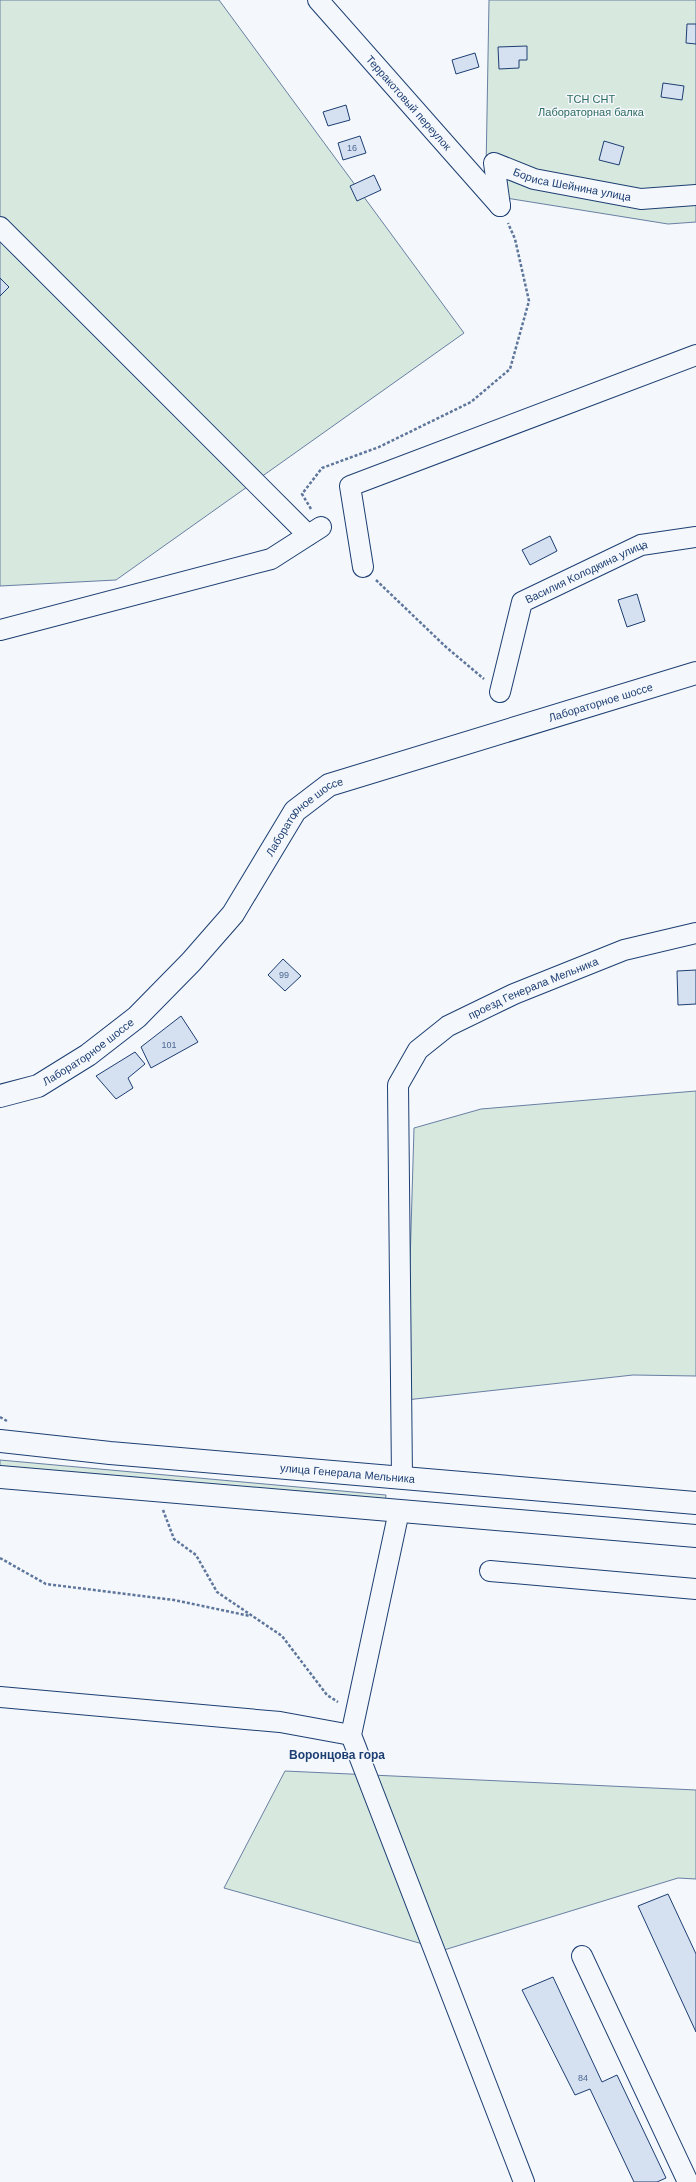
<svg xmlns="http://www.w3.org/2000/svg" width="696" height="2182" font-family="Helvetica,sans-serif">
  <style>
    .green { fill: #d7e8df; stroke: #687fa3 }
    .building { fill: #d5e0f0; stroke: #1d3f73 }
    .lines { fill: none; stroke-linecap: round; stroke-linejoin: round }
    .minor-casing { stroke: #1d3f73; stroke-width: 22 }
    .major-casing { stroke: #1d3f73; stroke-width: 24 }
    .path { stroke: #5e769c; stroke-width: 2.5; stroke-dasharray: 3 2; stroke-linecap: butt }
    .minor { stroke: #f4f7fb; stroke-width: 20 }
    .major { stroke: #f4f7fb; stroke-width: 22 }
    .labels { text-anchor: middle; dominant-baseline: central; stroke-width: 3; stroke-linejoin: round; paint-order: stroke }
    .number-label { font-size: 9px; fill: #4b6792 }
    .park-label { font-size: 11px; fill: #2c6c60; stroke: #f4f7fb }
    .street-label { font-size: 11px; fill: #1d3f73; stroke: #f4f7fb }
    .neighbourhood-label { font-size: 12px; font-weight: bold; fill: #1d3f73; stroke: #f4f7fb }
  </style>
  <rect width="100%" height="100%" fill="#f4f7fb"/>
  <!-- green -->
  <path class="green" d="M 0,0 L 219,0 L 464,333 L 116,580 L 0,586 Z
    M 489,0 L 696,0 L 696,222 L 668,224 L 506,198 L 486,171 Z
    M 696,1091 L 696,1376 L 633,1375 L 406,1400 L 414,1128 L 481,1109 Z
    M 0,1460 L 386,1495 L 385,1504 L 0,1470 Z
    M 285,1771 L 696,1790 L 696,1879 L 678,1878 L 444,1950 L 224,1888 Z"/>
  <!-- building -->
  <path class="building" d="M 687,24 L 696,24 L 696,44 L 686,43 Z
    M 527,46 L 527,60 L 519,60 L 519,68 L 499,69 L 498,47 Z
    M 475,53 L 479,67 L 456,74 L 452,60 Z
    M 663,83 L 684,86 L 682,100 L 661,97 Z
    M 346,105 L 350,120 L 328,126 L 323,112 Z
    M 360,136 L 366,153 L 343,160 L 338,143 Z
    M 604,141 L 624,147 L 619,165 L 599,160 Z
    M 374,175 L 381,190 L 357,201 L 350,186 Z
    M 0,278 L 9,287 L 0,296 Z
    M 550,536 L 557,551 L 530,565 L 522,550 Z
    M 637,594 L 645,621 L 627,627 L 618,600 Z
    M 283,959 L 301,976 L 285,991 L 268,975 Z
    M 696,970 L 696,1004 L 678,1005 L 677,971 Z
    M 181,1016 L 198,1042 L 151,1068 L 141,1047 Z
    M 135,1052 L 145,1064 L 128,1078 L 133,1088 L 116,1099 L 96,1076 Z
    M 668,1894 L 696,1954 L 696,2032 L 638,1906 Z
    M 553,1977 L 602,2082 L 617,2075 L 666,2178 L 657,2182 L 634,2182 L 590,2089 L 575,2095 L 522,1990 Z"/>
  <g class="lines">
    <!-- minor casing -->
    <g class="minor-casing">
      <g id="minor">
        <path id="s1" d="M 318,0 L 500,206"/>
        <path id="s2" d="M 500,206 L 494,163 L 534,179 L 641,199 L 696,195"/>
        <path d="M 0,227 L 308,535"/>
        <path d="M 363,567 L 350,486 L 696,355"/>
        <path d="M 0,630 L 271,559 L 321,527"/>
        <path id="s3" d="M 500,692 L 522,602 L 641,545 L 696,537"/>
        <path id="s4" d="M 402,1478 L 398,1085 L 418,1050 L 448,1026 L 514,994 L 624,950 L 696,933"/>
        <path d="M 399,1511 L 351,1735 L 524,2182"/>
        <path d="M 490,1571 L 696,1589"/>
        <path d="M 0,1697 L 280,1722 L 351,1735"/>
        <path d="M 582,1956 L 688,2182"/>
      </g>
    </g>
    <!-- major casing -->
    <g class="major-casing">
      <g id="major">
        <path id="s5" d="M 0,1096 L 38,1086 L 88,1055 L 137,1017 L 191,962 L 233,914 L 295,811 L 329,785 L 696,673"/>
        <path id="s6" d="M 0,1441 L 110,1453 L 696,1503"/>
        <path d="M 0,1477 L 696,1536"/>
      </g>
    </g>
    <!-- path -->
    <path class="path" d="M 311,509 L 302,494 L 322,468 L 379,447 L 471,402 L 510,369 L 529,301 L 515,239 L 508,223
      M 376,580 L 446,647 L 484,679
      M 0,1417 L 7,1421
      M 163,1510 L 174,1539 L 196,1555 L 217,1592 L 282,1636 L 327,1695 L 338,1702
      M 0,1558 L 46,1584 L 174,1600 L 250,1616"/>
    <!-- minor -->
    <use href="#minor" class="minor"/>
    <!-- major -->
    <use href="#major" class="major"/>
  </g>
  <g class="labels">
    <!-- number labels -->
    <g class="number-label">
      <text x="352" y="148">16</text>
      <text x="284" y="975">99</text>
      <text x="169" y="1045">101</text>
      <text x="583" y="2078">84</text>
    </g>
    <!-- park labels -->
    <g class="park-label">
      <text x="591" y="99">ТСН СНТ<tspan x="591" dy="13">Лабораторная балка</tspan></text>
    </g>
    <!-- street labels -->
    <g class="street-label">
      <text stroke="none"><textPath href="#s1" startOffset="137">Терракотовый переулок</textPath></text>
      <text stroke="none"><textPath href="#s2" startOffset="125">Бориса Шейнина улица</textPath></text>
      <text stroke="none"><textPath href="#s3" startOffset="164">Василия Колодкина улица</textPath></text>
      <text stroke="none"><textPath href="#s5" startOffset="748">Лабораторное шоссе</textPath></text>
      <text stroke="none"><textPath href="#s5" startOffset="424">Лабораторное шоссе</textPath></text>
      <text stroke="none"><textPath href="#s4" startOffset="565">проезд Генерала Мельника</textPath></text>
      <text stroke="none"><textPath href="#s5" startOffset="100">Лабораторное шоссе</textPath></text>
      <text stroke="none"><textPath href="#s6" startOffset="349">улица Генерала Мельника</textPath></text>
    </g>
    <!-- neighbourhood labels -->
    <g class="neighbourhood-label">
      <text x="337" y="1755">Воронцова гора</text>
    </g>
  </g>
</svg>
